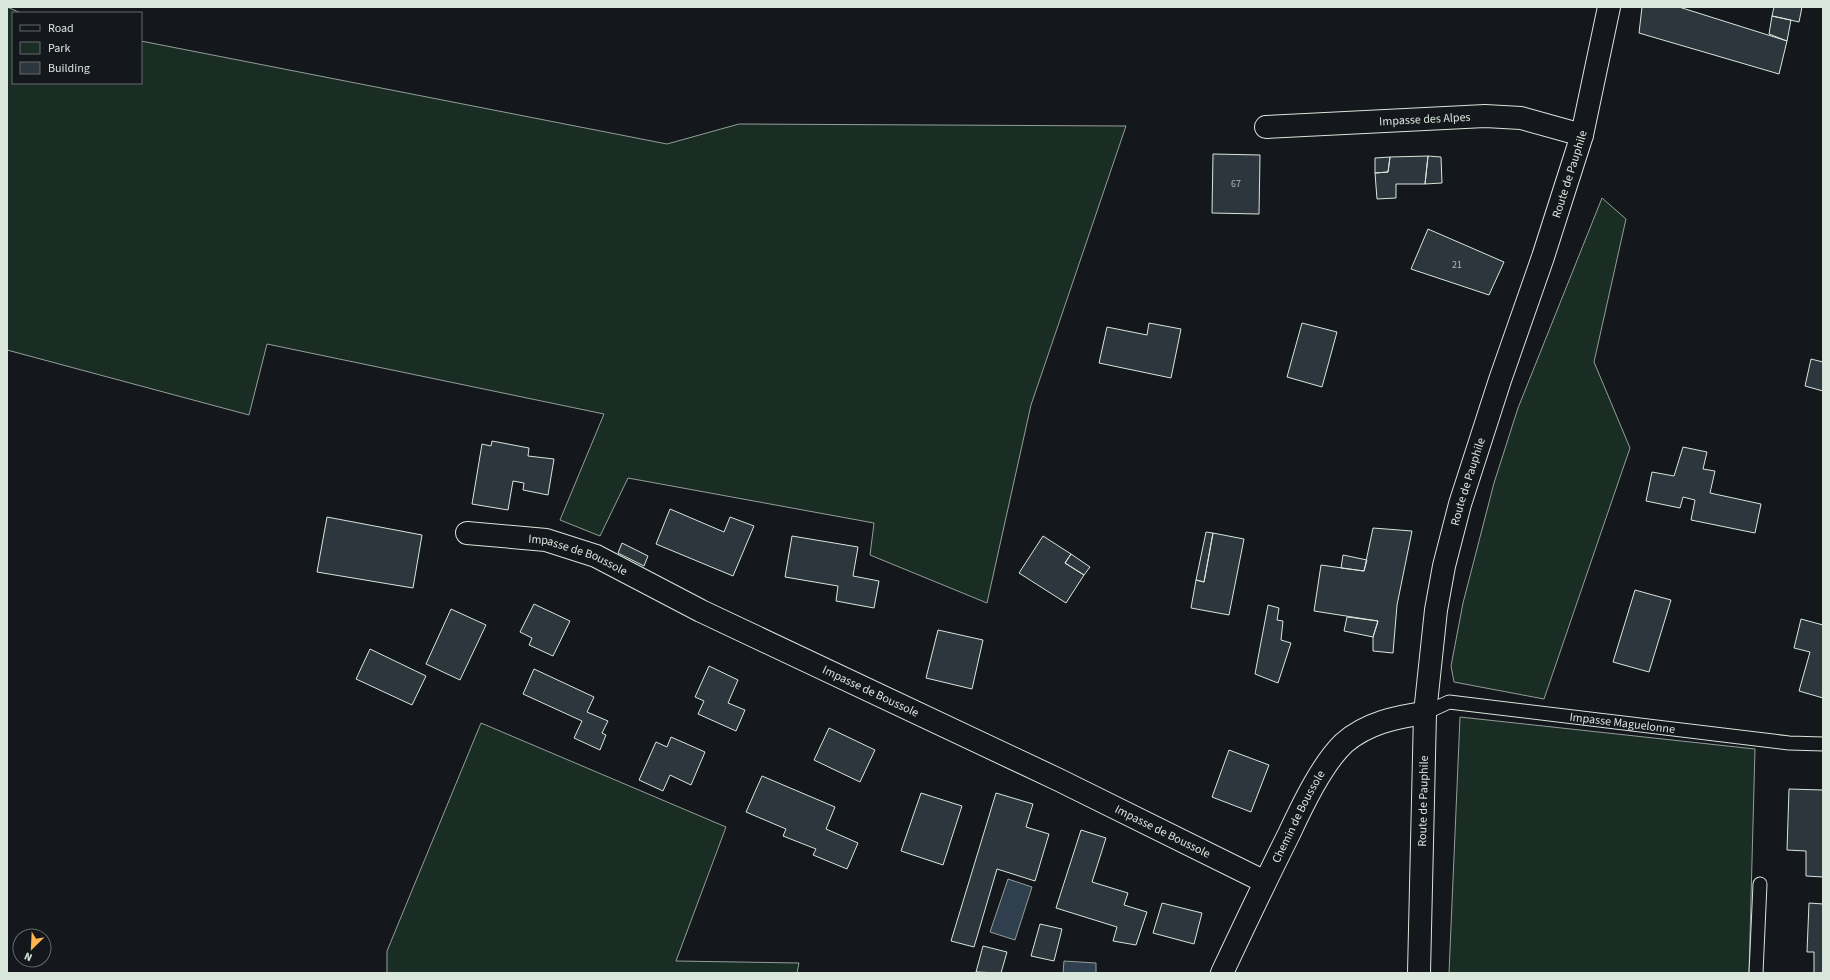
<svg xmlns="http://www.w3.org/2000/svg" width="1830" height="980" font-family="'Source Sans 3',sans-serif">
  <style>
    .green { fill: #1a2d24; stroke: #939e99 }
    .water { fill: #2f3f4d; stroke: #939e99 }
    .building { fill: #2c363c; stroke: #d8e6dc }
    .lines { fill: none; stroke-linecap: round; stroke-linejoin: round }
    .service-casing { stroke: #d8e6dc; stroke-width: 15 }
    .minor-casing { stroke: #d8e6dc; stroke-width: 24 }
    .primary-casing { stroke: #d8e6dc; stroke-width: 24 }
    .service { stroke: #14181c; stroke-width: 13 }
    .minor { stroke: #14181c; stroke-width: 22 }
    .primary { stroke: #14181c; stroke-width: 22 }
    .labels { text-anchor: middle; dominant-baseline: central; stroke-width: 3; stroke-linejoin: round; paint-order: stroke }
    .number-label { font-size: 10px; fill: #adbab4 }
    .street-label { font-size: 12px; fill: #d8e6dc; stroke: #14181c }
  </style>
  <rect width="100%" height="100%" fill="#14181c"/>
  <!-- green -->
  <path class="green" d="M 7,7 L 21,13 L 13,13 L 13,83 L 141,83 L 141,41 L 667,144 L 739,124 L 1126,126 L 1031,405 L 987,603 L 870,555 L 874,523 L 628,478 L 600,536 L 560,520 L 604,414 L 267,344 L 249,415 L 7,350 Z
    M 1602,198 L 1626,219 L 1594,362 L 1630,448 L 1544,699 L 1454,682 L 1451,666 L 1463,603 L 1494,483 L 1518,408 Z
    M 1460,717 L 1755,749 L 1749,973 L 1449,973 Z
    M 481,723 L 726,827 L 676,961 L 799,963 L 797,973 L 387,973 L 387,951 Z"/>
  <!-- water -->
  <path class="water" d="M 1008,879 L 1032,887 L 1015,940 L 990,932 Z
    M 1064,961 L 1096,963 L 1096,973 L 1063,973 Z"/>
  <!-- building -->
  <path class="building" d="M 1642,7 L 1679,7 L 1787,41 L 1779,74 L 1639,33 Z
    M 1774,7 L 1802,7 L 1799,22 L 1772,16 Z
    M 1772,16 L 1791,20 L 1787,41 L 1769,34 Z
    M 1213,154 L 1260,155 L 1259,214 L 1212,213 Z
    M 1428,156 L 1441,157 L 1442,183 L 1425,184 Z
    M 1428,156 L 1425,184 L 1396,184 L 1396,198 L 1377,199 L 1375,173 L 1388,172 L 1390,157 Z
    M 1390,157 L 1388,172 L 1375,173 L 1375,158 Z
    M 1428,229 L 1504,262 L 1489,295 L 1411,269 Z
    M 1149,323 L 1181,329 L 1171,378 L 1099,363 L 1107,327 L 1147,335 Z
    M 1302,323 L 1337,332 L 1322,387 L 1287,377 Z
    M 1811,359 L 1823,362 L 1823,391 L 1805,386 Z
    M 492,441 L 529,448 L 528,456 L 554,459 L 548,495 L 523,490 L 524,483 L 513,481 L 508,510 L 472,504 L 482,444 L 491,446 Z
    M 1683,447 L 1707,452 L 1703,469 L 1715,471 L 1710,493 L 1761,504 L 1755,533 L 1691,520 L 1695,500 L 1683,497 L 1680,508 L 1646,501 L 1652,472 L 1674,476 Z
    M 670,509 L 724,532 L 730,517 L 754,526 L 733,576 L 656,544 Z
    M 327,517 L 422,535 L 413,588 L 317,572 Z
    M 1373,528 L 1412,531 L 1397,605 L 1393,653 L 1373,651 L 1373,637 L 1378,621 L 1314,611 L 1321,565 L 1364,571 Z
    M 1206,532 L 1213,533 L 1204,582 L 1196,580 Z
    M 1213,533 L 1244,539 L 1229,615 L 1191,608 L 1196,580 L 1204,582 Z
    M 792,536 L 858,547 L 853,576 L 879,581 L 874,608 L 836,601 L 838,586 L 785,577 Z
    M 1043,536 L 1071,554 L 1065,563 L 1084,575 L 1066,603 L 1019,573 Z
    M 622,543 L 648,556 L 644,566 L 618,553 Z
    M 1071,554 L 1090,567 L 1084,575 L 1065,563 Z
    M 1343,555 L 1367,560 L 1364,571 L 1341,568 Z
    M 1635,590 L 1671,600 L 1649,672 L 1613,662 Z
    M 534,604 L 570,621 L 553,656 L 529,645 L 532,638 L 520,632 Z
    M 1268,605 L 1279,608 L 1277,620 L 1283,621 L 1281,640 L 1291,643 L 1278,683 L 1255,674 Z
    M 451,609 L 486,625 L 460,680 L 426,664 Z
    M 1347,617 L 1378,621 L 1373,637 L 1344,631 Z
    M 1801,619 L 1823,625 L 1823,698 L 1799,691 L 1810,652 L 1794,648 Z
    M 938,630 L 983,640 L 972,689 L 926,678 Z
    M 370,649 L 426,676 L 412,705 L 356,679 Z
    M 709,666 L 738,680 L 728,703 L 745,710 L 736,731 L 698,714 L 704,701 L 695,697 Z
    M 534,669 L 594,697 L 587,712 L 608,721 L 602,733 L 606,735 L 600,750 L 574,738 L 582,721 L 523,694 Z
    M 829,728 L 875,750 L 860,782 L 814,760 Z
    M 671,737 L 705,752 L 691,785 L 670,775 L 663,791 L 639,780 L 656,742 L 667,747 Z
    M 1229,750 L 1269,765 L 1251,812 L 1212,797 Z
    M 762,776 L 835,807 L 826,829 L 858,843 L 847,869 L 813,855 L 816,849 L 783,836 L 786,829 L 746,812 Z
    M 1789,789 L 1823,790 L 1823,877 L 1806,876 L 1806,851 L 1787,850 Z
    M 921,793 L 962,806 L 943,865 L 901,851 Z
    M 996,793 L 1033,804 L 1026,827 L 1049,834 L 1035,881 L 997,869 L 974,947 L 951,941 Z
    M 1081,830 L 1106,838 L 1092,882 L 1128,893 L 1124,905 L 1147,912 L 1136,945 L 1113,941 L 1117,927 L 1056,908 Z
    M 1162,903 L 1202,913 L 1194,944 L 1153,933 Z
    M 1809,903 L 1823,904 L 1823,973 L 1814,973 L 1814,952 L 1807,952 Z
    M 1040,924 L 1062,929 L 1054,961 L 1031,956 Z
    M 983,946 L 1007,952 L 1001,973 L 976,972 Z"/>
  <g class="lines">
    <!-- service casing -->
    <g class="service-casing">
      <g id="service">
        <path id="s1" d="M 1425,713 L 1449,702 L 1789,743 L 1823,744"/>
        <path d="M 1756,973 L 1760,884"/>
      </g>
    </g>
    <!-- minor casing -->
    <g class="minor-casing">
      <g id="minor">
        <path id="s2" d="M 1266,127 L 1485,116 L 1521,118 L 1582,135"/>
        <path id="s3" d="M 467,533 L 546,540 L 596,556 L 701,611 L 1059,780 L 1265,882"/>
        <path id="s4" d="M 1222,973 C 1244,926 1266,880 1289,834 C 1302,806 1322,764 1344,743 C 1367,723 1396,717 1425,713"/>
      </g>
    </g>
    <!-- primary casing -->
    <g class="primary-casing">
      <g id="primary">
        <path id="s5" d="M 1419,973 L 1425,713 L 1436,610 L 1444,566 L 1460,504 L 1500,380 L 1543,257 L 1582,135 L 1609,7"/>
      </g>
    </g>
    <!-- service -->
    <use href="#service" class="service"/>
    <!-- minor -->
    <use href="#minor" class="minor"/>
    <!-- primary -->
    <use href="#primary" class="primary"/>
  </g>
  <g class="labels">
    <!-- number labels -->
    <g class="number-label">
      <text x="1236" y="184">67</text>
      <text x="1457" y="265">21</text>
    </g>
    <!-- street labels -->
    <g class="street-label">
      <text stroke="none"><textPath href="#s2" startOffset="159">Impasse des Alpes</textPath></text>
      <text stroke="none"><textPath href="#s5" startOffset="820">Route de Pauphile</textPath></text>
      <text stroke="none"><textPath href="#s5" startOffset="496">Route de Pauphile</textPath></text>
      <text stroke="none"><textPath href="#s3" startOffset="114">Impasse de Boussole</textPath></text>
      <text stroke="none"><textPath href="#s3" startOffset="438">Impasse de Boussole</textPath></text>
      <text stroke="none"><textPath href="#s1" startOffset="201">Impasse Maguelonne</textPath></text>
      <text stroke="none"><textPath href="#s5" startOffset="172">Route de Pauphile</textPath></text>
      <text stroke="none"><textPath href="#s4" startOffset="174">Chemin de Boussole</textPath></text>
      <text stroke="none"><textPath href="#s3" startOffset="762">Impasse de Boussole</textPath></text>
    </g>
  </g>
  <!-- border -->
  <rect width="1830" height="980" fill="none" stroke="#d8e6dc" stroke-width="16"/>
  <!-- legend -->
  <rect x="12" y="12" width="130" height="72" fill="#14181c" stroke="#626a69"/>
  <rect x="20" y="25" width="20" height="6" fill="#14181c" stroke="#626a69"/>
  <text x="48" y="32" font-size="12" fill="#d8e6dc">Road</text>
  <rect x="20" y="42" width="20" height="12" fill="#1a2d24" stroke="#626a69"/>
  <text x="48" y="52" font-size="12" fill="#d8e6dc">Park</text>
  <rect x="20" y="62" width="20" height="12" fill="#2c363c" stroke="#626a69"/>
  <text x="48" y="72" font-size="12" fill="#d8e6dc">Building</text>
  <!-- north arrow -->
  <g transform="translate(32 948) rotate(204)"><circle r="19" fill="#14181c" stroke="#626a69"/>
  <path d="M0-3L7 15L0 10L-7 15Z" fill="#ffb74d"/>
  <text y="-6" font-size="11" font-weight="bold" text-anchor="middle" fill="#d8e6dc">N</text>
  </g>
</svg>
